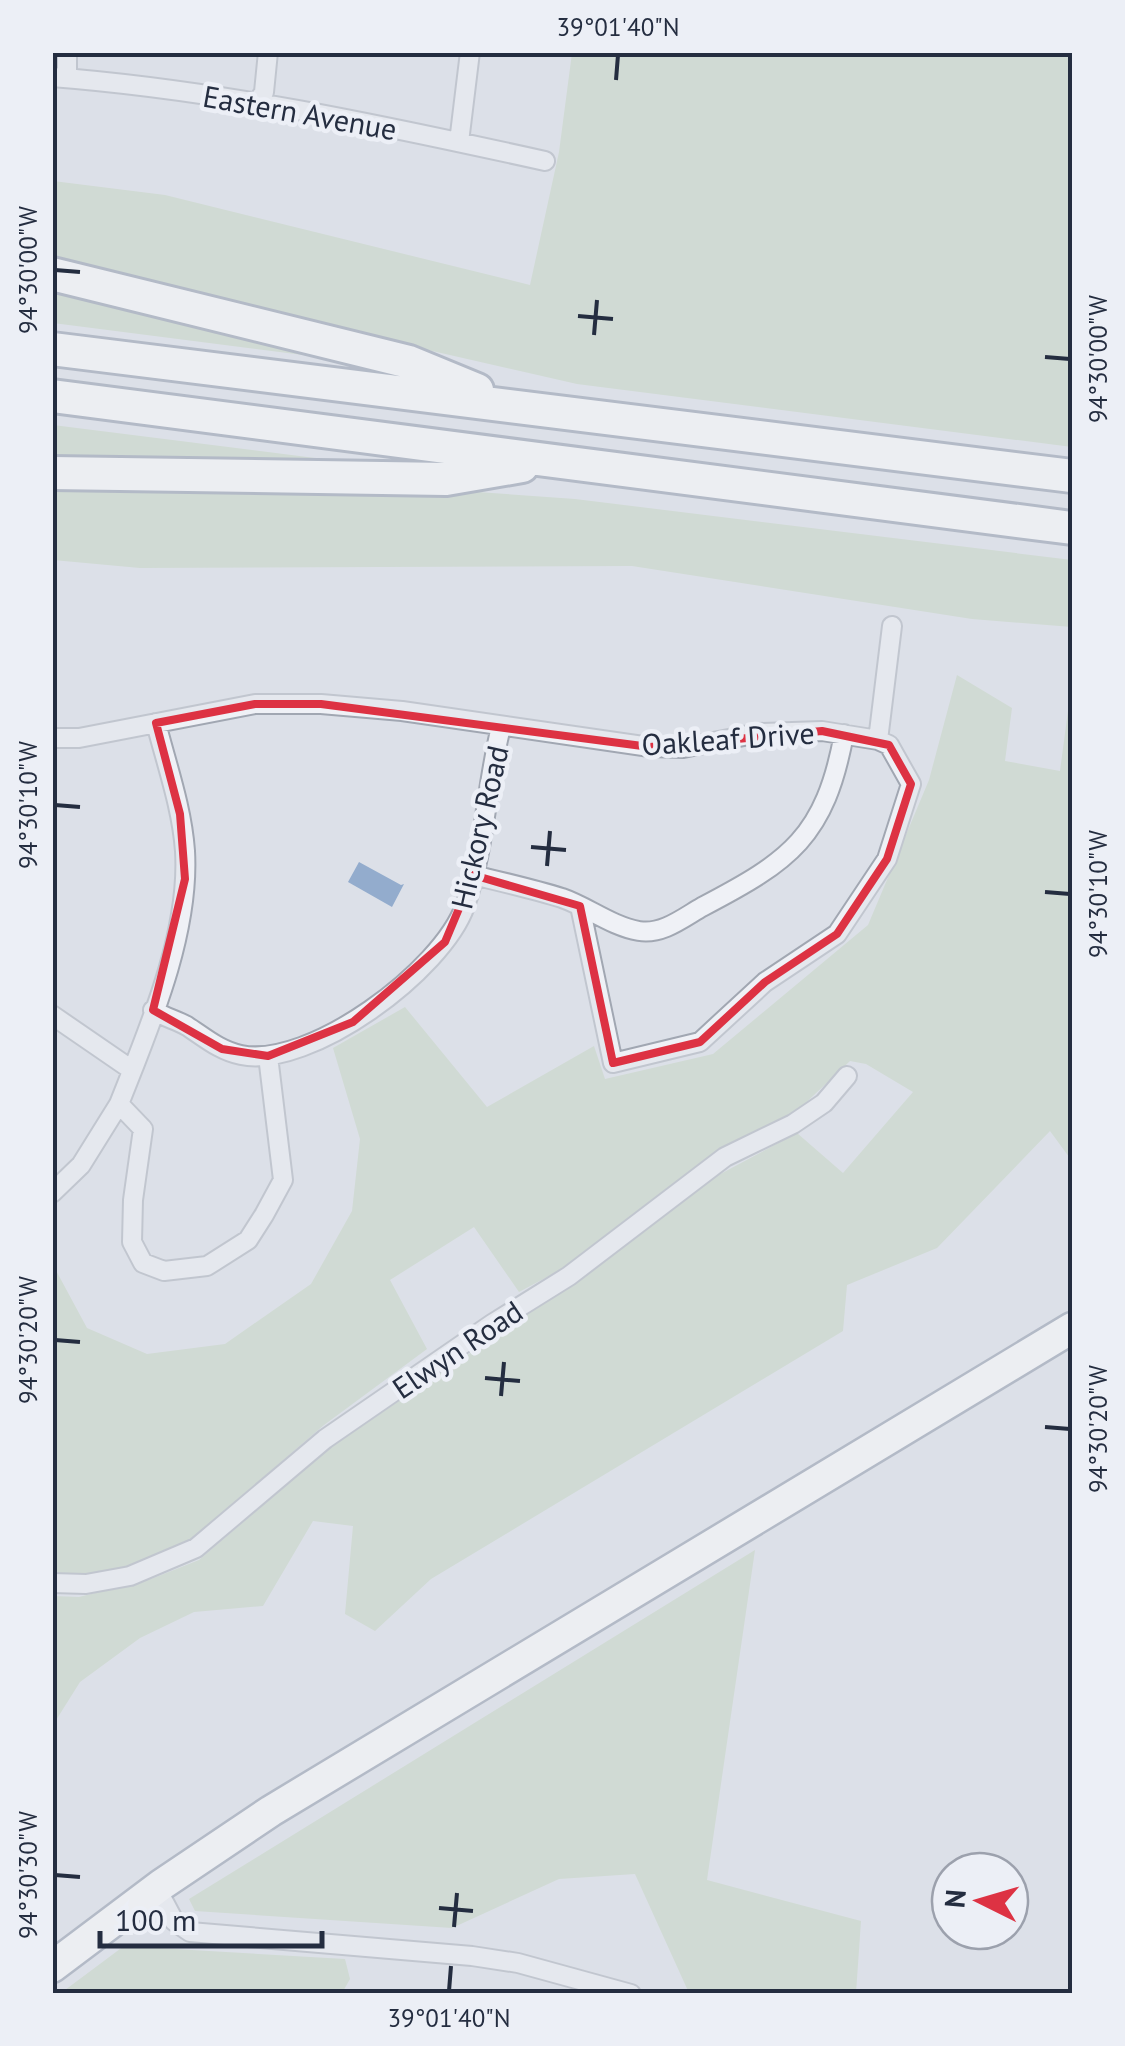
<svg xmlns="http://www.w3.org/2000/svg" width="1125" height="2046" font-family="'PT Sans',sans-serif">
  <style>
    .green { fill: #c1d3bc }
    .water { fill: #93accd }
    .lines { fill: none; stroke-linecap: round; stroke-linejoin: round }
    .minor-casing { stroke: #a1a7b2; stroke-width: 22 }
    .trunk-casing { stroke: #828da0; stroke-width: 35 }
    .motorway-casing { stroke: #828da0; stroke-width: 38 }
    .minor { stroke: #eff1f6; stroke-width: 18 }
    .trunk { stroke: #fff; stroke-width: 30 }
    .motorway { stroke: #fff; stroke-width: 32 }
    .marked { fill: none; stroke: #dd3243; stroke-width: 8; stroke-linejoin: round }
    .ticks { fill: none; stroke: #242d40; stroke-width: 4 }
    .labels { text-anchor: middle; dominant-baseline: central; stroke-width: 9; stroke-linejoin: round; paint-order: stroke }
    .street-label { font-size: 30px; fill: #242d40; stroke: #eceff6 }
    .neatline { fill: none; stroke: #242d40; stroke-width: 4 }
    .ticks-label { font-size: 25px; text-anchor: middle; fill: #242d40 }
  </style>
  <rect width="100%" height="100%" fill="#dce0e8"/>
  <!-- green -->
  <path class="green" d="M 572,53 L 1072,53 L 1072,447 L 577,384 L 279,316 L 53,259 L 53,181 L 165,195 L 530,285 L 559,152 Z
    M 53,288 L 366,363 L 53,323 Z
    M 53,425 L 370,465 L 53,463 Z
    M 52,481 L 449,490 L 575,499 L 1072,560 L 1072,627 L 972,619 L 632,566 L 140,568 L 53,560 Z
    M 957,675 L 1012,708 L 1005,761 L 1060,771 L 1072,681 L 1072,1161 L 1050,1131 L 937,1248 L 847,1285 L 843,1331 L 431,1579 L 375,1631 L 345,1614 L 353,1526 L 313,1521 L 263,1606 L 194,1612 L 140,1638 L 80,1682 L 53,1725 L 53,1596 L 79,1597 L 151,1579 L 199,1560 L 331,1447 L 566,1288 L 711,1179 L 797,1133 L 843,1173 L 913,1092 L 866,1064 L 850,1061 L 796,1112 L 723,1148 L 562,1269 L 519,1292 L 474,1227 L 390,1280 L 427,1349 L 324,1425 L 195,1536 L 150,1561 L 96,1574 L 53,1573 L 52,1263 L 87,1328 L 147,1354 L 225,1344 L 311,1284 L 352,1211 L 360,1139 L 333,1048 L 405,1007 L 487,1107 L 594,1046 L 605,1079 L 713,1054 L 868,925 L 929,780 Z
    M 755,1550 L 707,1880 L 861,1921 L 856,1993 L 689,1993 L 635,1874 L 559,1879 L 452,1928 L 195,1911 L 189,1899 Z
    M 124,1946 L 345,1959 L 350,1979 L 342,1993 L 61,1993 Z"/>
  <!-- water -->
  <path class="water" d="M 359,862 L 401,885 L 404,884 L 392,907 L 348,882 Z"/>
  <g class="lines">
    <!-- minor casing -->
    <g class="minor-casing">
      <path id="minor" d="M 52,77 C 219,90 382,125 545,161
        M 67,78 L 67,52
        M 258,102 L 264,92 L 268,52
        M 459,142 L 470,52
        M 156,723 C 167,766 182,808 185,851 C 190,934 149,1028 119,1104 L 143,1129 L 133,1200 L 132,1242 L 143,1263 L 164,1271 L 207,1266 L 248,1240 L 264,1215 L 283,1180 L 268,1056
        M 52,738 L 79,738 L 255,704 L 321,704 L 402,711 L 650,747 L 683,748 L 759,733 L 822,731 L 878,740 L 889,745 L 911,784 L 887,859 L 837,934 L 765,982 L 700,1042 L 613,1063 L 580,906
        M 878,740 L 892,626
        M 473,875 C 502,882 533,889 562,898 C 588,907 611,926 639,931 C 662,935 683,918 702,907 C 790,861 825,837 844,734
        M 153,1010 C 164,1017 176,1020 187,1026 C 204,1037 220,1051 241,1055 C 310,1069 442,971 465,906 C 485,849 486,786 501,727
        M 52,1015 L 132,1070
        M 52,1193 L 81,1165 L 119,1104
        M 52,1583 L 86,1584 L 130,1576 L 196,1548 L 325,1439 L 492,1324 L 569,1276 L 725,1157 L 793,1124 L 824,1103 L 847,1076
        M 157,1889 L 174,1921 L 190,1932 L 472,1956 L 518,1963 L 631,1994"/>
    </g>
    <!-- trunk casing -->
    <g class="trunk-casing">
      <path id="trunk" d="M 52,1967 L 161,1885 L 271,1811 L 1072,1328"/>
    </g>
    <!-- motorway casing -->
    <g class="motorway-casing">
      <path id="motorway" d="M 52,274 L 409,362 L 477,390
        M 52,349 L 1072,476
        M 52,396 L 1072,528
        M 52,473 L 446,479 L 522,466"/>
    </g>
    <!-- minor -->
    <use href="#minor" class="minor"/>
    <!-- trunk -->
    <use href="#trunk" class="trunk"/>
    <!-- motorway -->
    <use href="#motorway" class="motorway"/>
  </g>
  <!-- marked area -->
  <path d="M0 0H1125V2046H0ZM 255,704 L 321,704 L 650,747 L 822,731 L 889,745 L 911,784 L 887,859 L 837,934 L 765,982 L 700,1042 L 613,1063 L 580,906 L 473,875 L 445,942 L 353,1022 L 268,1056 L 222,1049 L 153,1010 L 185,879 L 180,814 L 156,723 Z" fill="#dce0e8" fill-opacity=".55" fill-rule="evenodd"/>
  <path class="marked" d="M 255,704 L 321,704 L 650,747 L 822,731 L 889,745 L 911,784 L 887,859 L 837,934 L 765,982 L 700,1042 L 613,1063 L 580,906 L 473,875 L 445,942 L 353,1022 L 268,1056 L 222,1049 L 153,1010 L 185,879 L 180,814 L 156,723 Z"/>
  <!-- ticks -->
  <path class="ticks" d="M 616,80 L 618,55M 55,270 L 80,272M 578,316 L 613,319M 594,335 L 597,300M 1045,357 L 1070,359M 55,805 L 80,807M 531,847 L 566,850M 547,866 L 550,831M 1045,892 L 1070,894M 55,1340 L 80,1342M 485,1378 L 520,1381M 501,1396 L 504,1362M 1045,1427 L 1070,1429M 55,1875 L 80,1877M 439,1908 L 473,1911M 454,1927 L 457,1893M 449,1991 L 451,1966"/>
  <g class="labels">
    <!-- street labels -->
    <g class="street-label">
      <text transform="translate(300 112) rotate(10)">Eastern Avenue</text>
      <text transform="translate(728 738) rotate(-4)">Oakleaf Drive</text>
      <text transform="translate(479 827) rotate(-77)">Hickory Road</text>
      <text transform="translate(457 1349) rotate(-34)">Elwyn Road</text>
    </g>
  </g>
  <!-- border -->
  <rect width="1125" height="2046" fill="none" stroke="#eceff6" stroke-width="110"/>
  <!-- north arrow -->
  <g transform="translate(980 1901) rotate(275)"><circle r="48" fill="#eceff6" stroke="#9ca1ad" stroke-width="2.5"/>
  <path d="M0-8L18 38L0 25L-18 38Z" fill="#dd3243"/>
  <text y="-15" font-size="28" font-weight="bold" text-anchor="middle" fill="#242d40">N</text>
  </g>
  <!-- scale -->
  <path d="M100 1931v15h222v-15" fill="none" stroke="#242d40" stroke-width="5"/>
  <text x="115" y="1931" font-size="30" fill="#242d40" stroke="#eceff6" stroke-width="8" paint-order="stroke">100 m</text>
  <rect x="55" y="55" width="1015" height="1936" class="neatline"/>
  <g class="ticks-label">
    <text x="618" y="36">39°01'40"N</text>
    <text transform="translate(28 270) rotate(-90)" y="9">94°30'00"W</text>
    <text transform="translate(1098 359) rotate(-90)" y="9">94°30'00"W</text>
    <text transform="translate(28 805) rotate(-90)" y="9">94°30'10"W</text>
    <text transform="translate(1098 894) rotate(-90)" y="9">94°30'10"W</text>
    <text transform="translate(28 1340) rotate(-90)" y="9">94°30'20"W</text>
    <text transform="translate(1098 1429) rotate(-90)" y="9">94°30'20"W</text>
    <text transform="translate(28 1875) rotate(-90)" y="9">94°30'30"W</text>
    <text x="449" y="2027">39°01'40"N</text>
  </g>
</svg>
